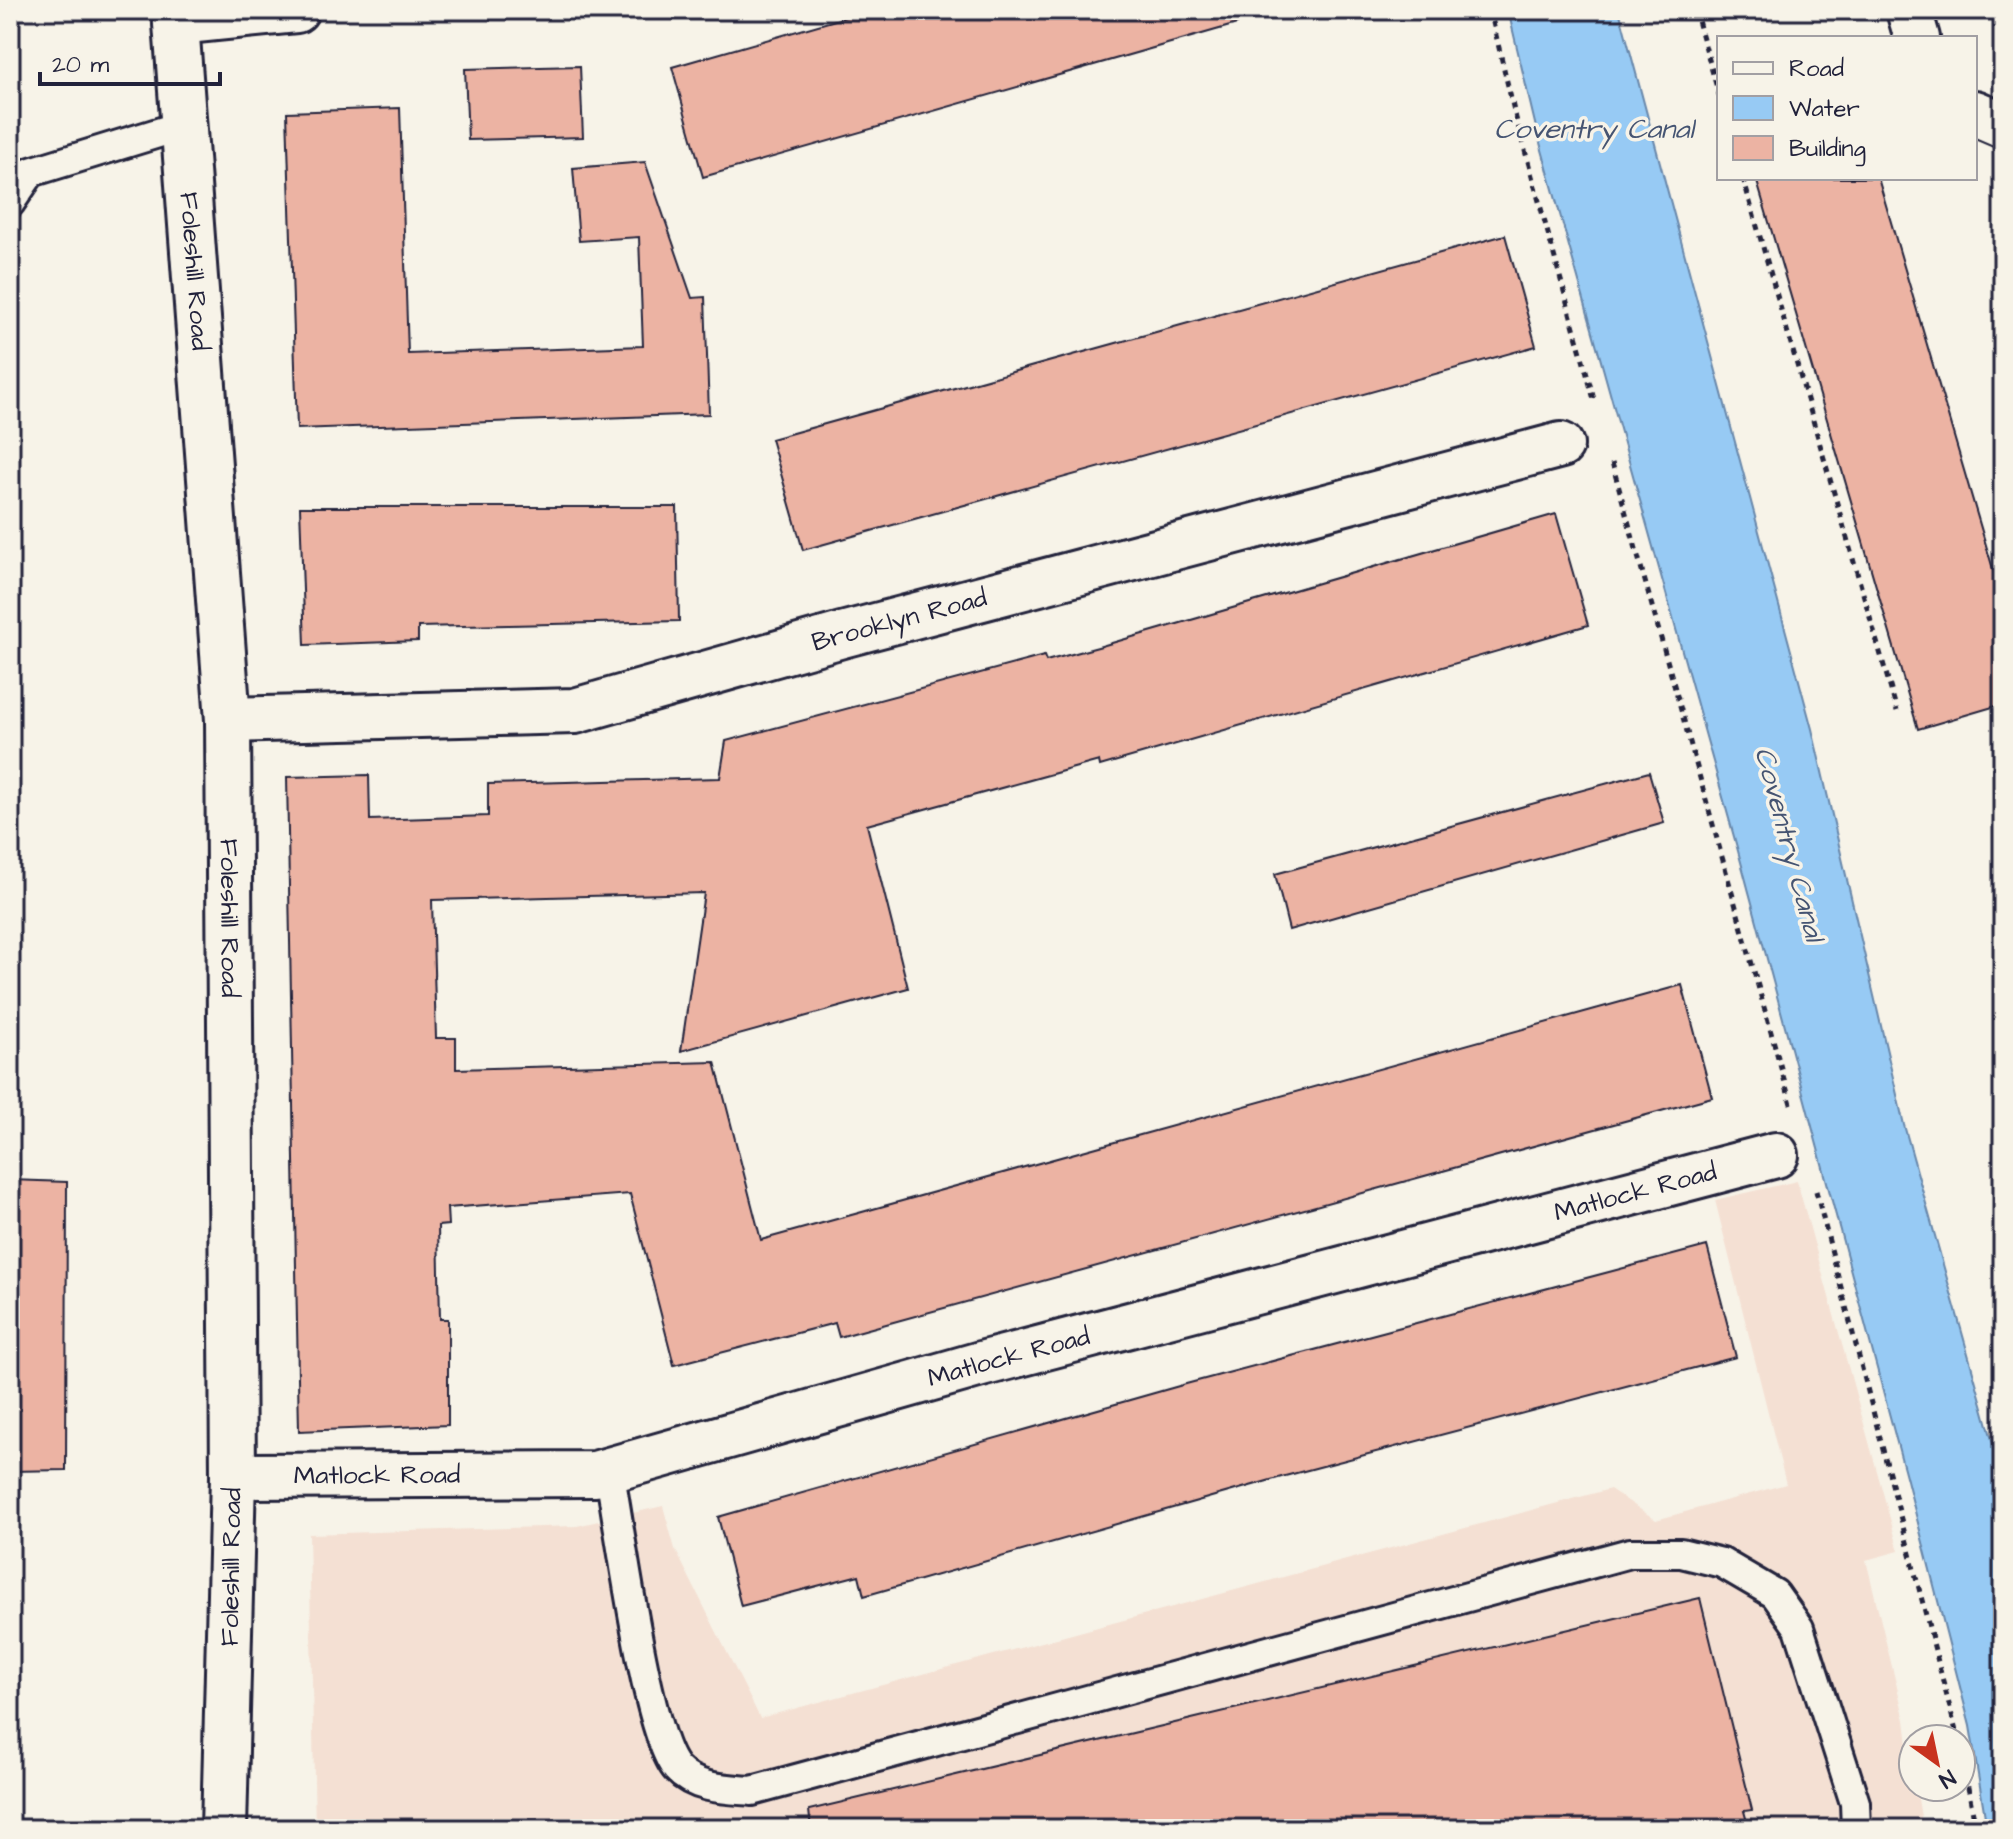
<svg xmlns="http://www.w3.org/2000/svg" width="2013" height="1839" font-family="'Architects Daughter',sans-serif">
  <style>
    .built { fill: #f4e0d3 }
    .water { fill: #97caf4; stroke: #6887aa; stroke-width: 2 }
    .building { fill: #ecb3a3; stroke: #22223b; stroke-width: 2 }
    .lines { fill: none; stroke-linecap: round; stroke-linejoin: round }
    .lane-casing { stroke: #22223b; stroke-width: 34 }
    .street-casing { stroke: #22223b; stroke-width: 50 }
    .secondary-casing { stroke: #22223b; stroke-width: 50 }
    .path { stroke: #22223b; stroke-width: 5; stroke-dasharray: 6 6; stroke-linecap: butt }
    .lane { stroke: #f7f3e8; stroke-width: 28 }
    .street { stroke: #f7f3e8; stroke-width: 44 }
    .secondary { stroke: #f7f3e8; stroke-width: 44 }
    .labels { text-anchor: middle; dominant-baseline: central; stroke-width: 7; stroke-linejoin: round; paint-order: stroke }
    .street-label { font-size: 26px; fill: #22223b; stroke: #f7f3e8 }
    .water-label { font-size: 28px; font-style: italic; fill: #455472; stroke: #f7f3e8 }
  </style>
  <rect width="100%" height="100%" fill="#f7f3e8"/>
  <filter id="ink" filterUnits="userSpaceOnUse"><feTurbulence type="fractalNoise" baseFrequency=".0125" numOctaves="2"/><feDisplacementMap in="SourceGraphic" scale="16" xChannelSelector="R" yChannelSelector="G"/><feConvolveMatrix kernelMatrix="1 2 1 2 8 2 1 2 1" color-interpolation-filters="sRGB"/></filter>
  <g filter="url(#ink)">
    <!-- built -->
    <path class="built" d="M 1797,1181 L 1899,1551 L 1866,1560 L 1905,1720 L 1913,1787 L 1916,1787 L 1923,1829 L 315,1829 L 309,1534 L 577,1526 L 663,1506 L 675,1549 L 760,1718 L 1610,1489 L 1656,1520 L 1786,1484 L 1715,1200 Z"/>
    <!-- water -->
    <path class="water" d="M 1508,10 L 1619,10 L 1812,729 L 1904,1125 L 2003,1479 L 2003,1829 L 1987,1829 L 1970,1726 L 1907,1480 L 1738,851 L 1537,132 Z"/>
    <!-- building -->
    <path class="building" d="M 870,10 L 1235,10 L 1237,24 L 703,177 L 672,67 Z
      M 580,66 L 583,137 L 468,140 L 465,69 Z
      M 400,108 L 408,354 L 643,346 L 639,237 L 579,241 L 573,168 L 645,162 L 692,298 L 705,297 L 709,414 L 297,429 L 287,112 Z
      M 1756,178 L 1878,178 L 2003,603 L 2003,704 L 1918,729 Z
      M 1505,235 L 1536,346 L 803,550 L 771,439 Z
      M 300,507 L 677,507 L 679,621 L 418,627 L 418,641 L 305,645 Z
      M 1556,514 L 1588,625 L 1100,766 L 1099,761 L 867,825 L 908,988 L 681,1051 L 704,893 L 432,900 L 436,1038 L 456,1038 L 456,1069 L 715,1062 L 761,1240 L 1682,985 L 1712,1097 L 839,1337 L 835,1323 L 674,1365 L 630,1194 L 447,1208 L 448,1225 L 438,1226 L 440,1319 L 448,1319 L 448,1425 L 299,1431 L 287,777 L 369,775 L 370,820 L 488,816 L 488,784 L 720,778 L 726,741 L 1044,656 L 1046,661 L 1098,647 Z
      M 1649,772 L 1664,823 L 1289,930 L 1275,874 Z
      M 10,1180 L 67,1182 L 66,1470 L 10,1471 Z
      M 1707,1246 L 1736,1357 L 1285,1476 L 864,1596 L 859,1575 L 741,1606 L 718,1517 L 1186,1384 Z
      M 1700,1598 L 1752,1810 L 1744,1811 L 1749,1829 L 811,1829 L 809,1810 Z"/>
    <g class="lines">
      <!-- lane casing -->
      <g class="lane-casing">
        <path id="lane" d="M 10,203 L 31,172 L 184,125
          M 609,1470 C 620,1526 646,1735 677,1769 C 695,1789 727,1789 752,1791 L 1630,1553 L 1681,1553 L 1722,1563 L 1775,1594 L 1799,1628 L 1855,1803 L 1856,1829"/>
      </g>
      <!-- street casing -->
      <g class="street-casing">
        <g id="street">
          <path d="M 1909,10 L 1917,38"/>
          <path d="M 1975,113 L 2003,125"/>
          <path id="s1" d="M 228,720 L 575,711 L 842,635 L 1561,445"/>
          <path id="s2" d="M 233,1476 L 595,1474 L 981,1364 L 1776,1155"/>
        </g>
      </g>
      <!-- secondary casing -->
      <g class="secondary-casing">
        <g id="secondary">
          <path id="s3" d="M 175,10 L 228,720 L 233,1476 L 224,1829"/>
          <path d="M 176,22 L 296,10"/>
        </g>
      </g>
      <!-- path -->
      <path class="path" d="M 1490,10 L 1514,111 L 1595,403
        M 1695,10 L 1719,95
        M 1743,178 L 1897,711
        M 1612,463 L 1791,1104
        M 1816,1191 L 1958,1739
        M 1961,1751 L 1976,1829"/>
      <!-- lane -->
      <use href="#lane" class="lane"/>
      <!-- street -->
      <use href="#street" class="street"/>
      <!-- secondary -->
      <use href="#secondary" class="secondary"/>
    </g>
  </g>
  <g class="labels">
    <!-- street labels -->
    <g class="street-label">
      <text stroke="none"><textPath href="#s3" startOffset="262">Foleshill Road</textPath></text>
      <text stroke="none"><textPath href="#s1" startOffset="684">Brooklyn Road</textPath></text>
      <text stroke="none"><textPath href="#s3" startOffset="910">Foleshill Road</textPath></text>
      <text stroke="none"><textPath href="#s2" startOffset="1440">Matlock Road</textPath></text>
      <text stroke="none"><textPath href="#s2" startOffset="792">Matlock Road</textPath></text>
      <text stroke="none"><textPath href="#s2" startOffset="144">Matlock Road</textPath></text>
      <text transform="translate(231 1567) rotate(-89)">Foleshill Road</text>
    </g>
    <!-- water labels -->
    <g class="water-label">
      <text x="1594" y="129">Coventry Canal</text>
      <text transform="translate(1789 844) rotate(75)">Coventry Canal</text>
    </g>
  </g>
  <!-- margin -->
  <rect width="2013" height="1839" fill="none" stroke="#f7f3e8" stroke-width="40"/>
  <rect x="20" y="20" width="1973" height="1799" fill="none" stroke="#22223b" stroke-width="3" filter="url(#ink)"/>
  <!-- legend -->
  <rect x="1717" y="36" width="260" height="144" fill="#f7f3e8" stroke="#a29fa3" stroke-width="2"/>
  <rect x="1733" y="62" width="40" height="12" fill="#f7f3e8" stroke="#a29fa3" stroke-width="2"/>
  <text x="1789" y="76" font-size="24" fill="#22223b">Road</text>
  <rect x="1733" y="96" width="40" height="24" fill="#97caf4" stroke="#a29fa3" stroke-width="2"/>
  <text x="1789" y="116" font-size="24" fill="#22223b">Water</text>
  <rect x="1733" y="136" width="40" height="24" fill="#ecb3a3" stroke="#a29fa3" stroke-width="2"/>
  <text x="1789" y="156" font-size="24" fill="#22223b">Building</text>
  <!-- north arrow -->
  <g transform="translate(1937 1763) rotate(147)"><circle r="38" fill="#f7f3e8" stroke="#a29fa3" stroke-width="2"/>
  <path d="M0-6L14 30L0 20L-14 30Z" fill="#c8321e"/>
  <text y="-12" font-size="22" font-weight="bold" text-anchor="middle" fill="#22223b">N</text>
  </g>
  <!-- scale -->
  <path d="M40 72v12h180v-12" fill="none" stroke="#22223b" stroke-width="4"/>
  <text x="52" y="72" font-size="24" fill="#22223b" stroke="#f7f3e8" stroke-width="6" paint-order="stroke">20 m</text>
</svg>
